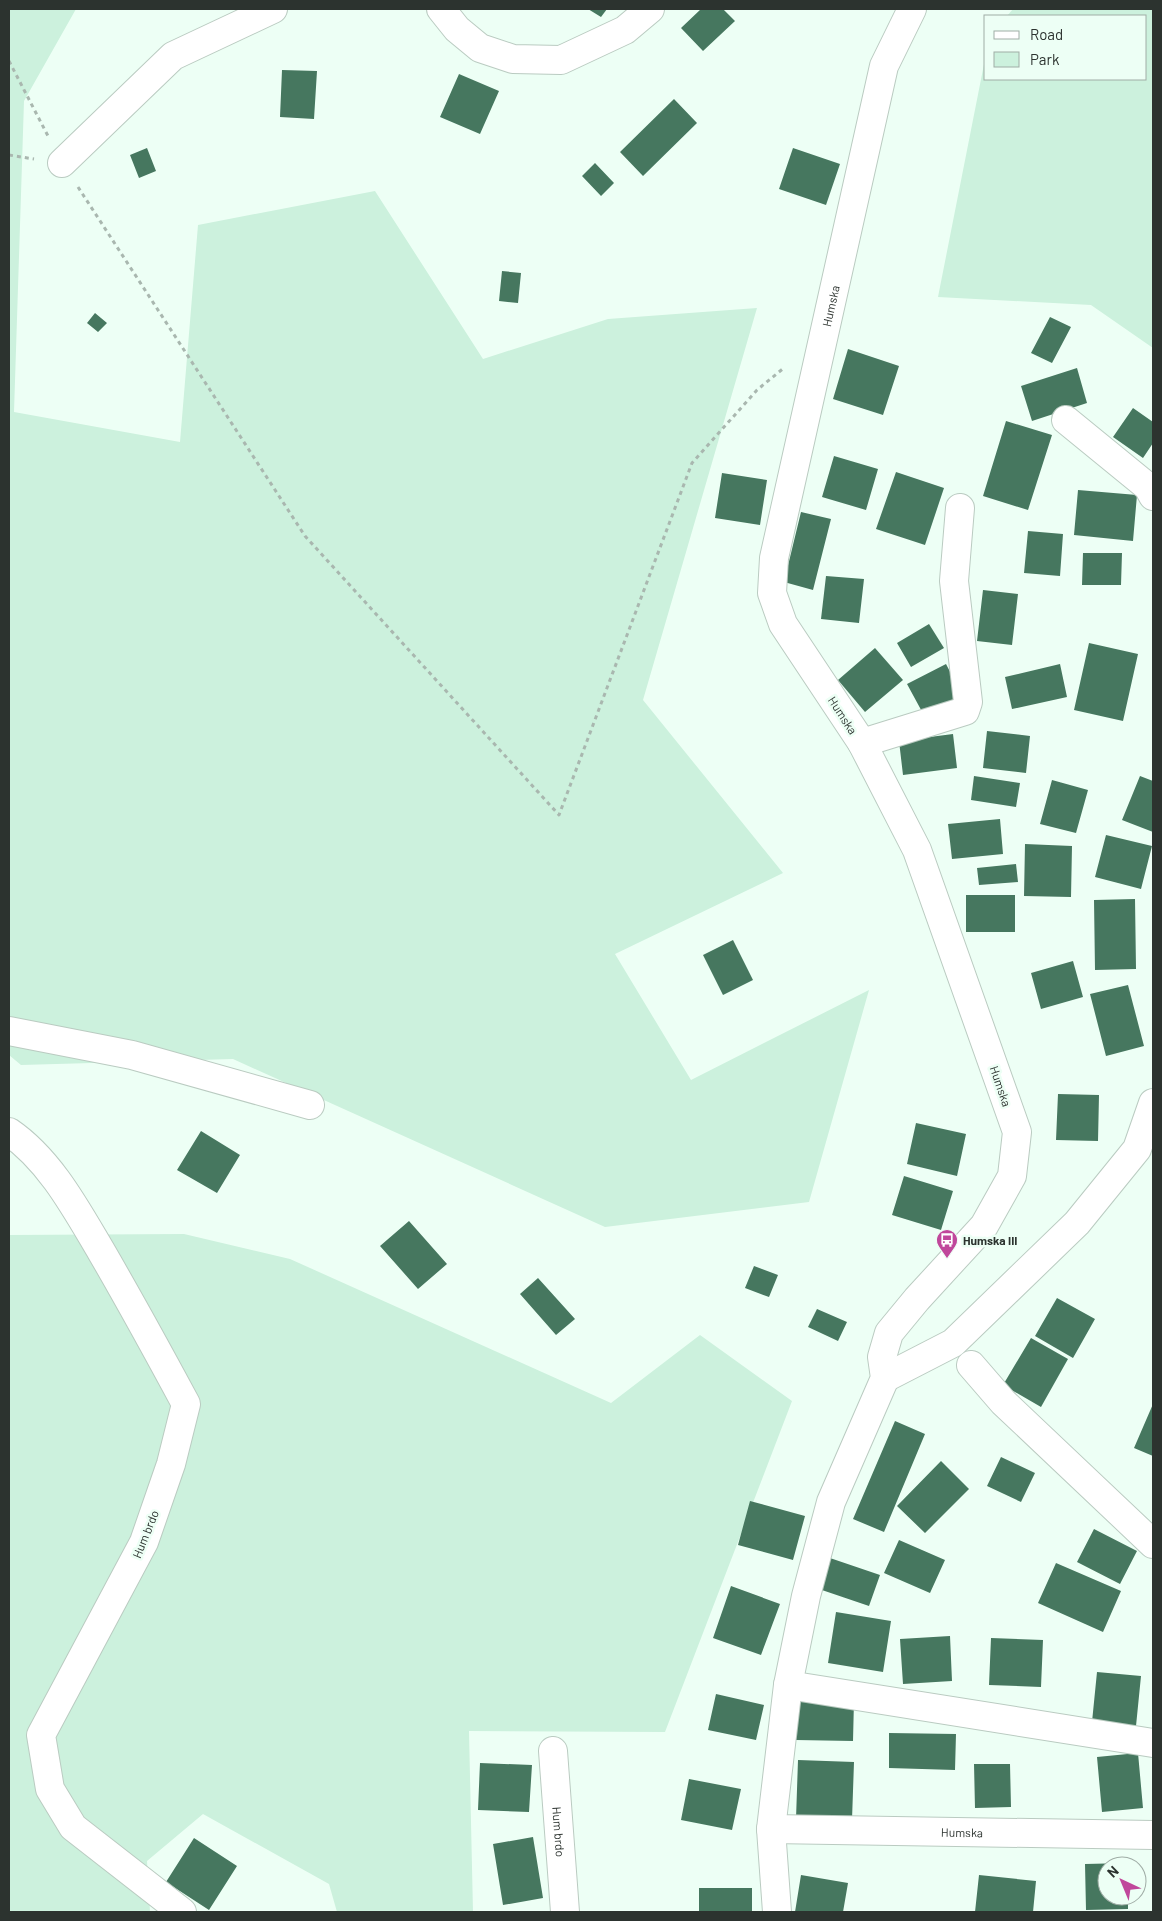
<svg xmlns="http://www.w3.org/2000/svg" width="1162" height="1921" font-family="Barlow,sans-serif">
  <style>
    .green { fill: #ccf1dd }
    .building { fill: #46775f }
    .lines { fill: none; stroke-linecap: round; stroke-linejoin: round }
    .minor-casing { stroke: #bacbc1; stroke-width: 30 }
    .path { stroke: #a9b7af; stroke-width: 3; stroke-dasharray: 4 4; stroke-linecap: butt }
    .minor { stroke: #fff; stroke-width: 28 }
    .labels { text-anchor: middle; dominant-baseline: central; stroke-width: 5; stroke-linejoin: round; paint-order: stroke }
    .street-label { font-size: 12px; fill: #2c332f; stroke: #edfff5 }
    .poi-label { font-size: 12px; font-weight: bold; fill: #2c332f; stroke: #edfff5; text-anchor: start }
  </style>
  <rect width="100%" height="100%" fill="#edfff5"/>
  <!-- green -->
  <path class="green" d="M 9,9 L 76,9 L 24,101 L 14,412 L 180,442 L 198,225 L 375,191 L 483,359 L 608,319 L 757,308 L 643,700 L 783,873 L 615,954 L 691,1080 L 869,990 L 809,1202 L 605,1227 L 233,1059 L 21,1065 L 9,1055 Z
    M 1013,9 L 1153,9 L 1153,348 L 1091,305 L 938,297 L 986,54 L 986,79 L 1146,79 L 1146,16 L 1007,16 Z
    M 184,1234 L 290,1259 L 611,1403 L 700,1335 L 792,1401 L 665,1732 L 469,1731 L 473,1912 L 337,1912 L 329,1884 L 203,1814 L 147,1861 L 150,1912 L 9,1912 L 9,1235 Z"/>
  <!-- building -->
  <path class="building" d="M 588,9 L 607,9 L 601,17 Z
    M 701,9 L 723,9 L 735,21 L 703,51 L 681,28 Z
    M 282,70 L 317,71 L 314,119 L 280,117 Z
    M 459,74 L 499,91 L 480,134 L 440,117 Z
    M 674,99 L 697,123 L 643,176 L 620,152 Z
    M 147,148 L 156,171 L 139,178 L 130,155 Z
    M 793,148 L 840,164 L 826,205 L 779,189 Z
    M 595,163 L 614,183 L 601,196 L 582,176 Z
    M 502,271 L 521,273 L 518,303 L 499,301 Z
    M 95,313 L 107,323 L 98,332 L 87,323 Z
    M 1050,317 L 1071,327 L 1052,363 L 1031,353 Z
    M 848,349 L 899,366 L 883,415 L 833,399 Z
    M 1077,368 L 1087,403 L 1032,421 L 1021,386 Z
    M 1133,408 L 1153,422 L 1153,443 L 1143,458 L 1113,437 Z
    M 1006,421 L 1052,435 L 1028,510 L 983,496 Z
    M 834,456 L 878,469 L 866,510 L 822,497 Z
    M 896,472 L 944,488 L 925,545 L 876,529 Z
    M 722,473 L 767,480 L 760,525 L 715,518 Z
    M 1078,490 L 1137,495 L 1133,541 L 1074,535 Z
    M 801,512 L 831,519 L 813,590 L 784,582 Z
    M 1028,531 L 1063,534 L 1060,576 L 1024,573 Z
    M 1083,553 L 1122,553 L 1121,585 L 1082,585 Z
    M 826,576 L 864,579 L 859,623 L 821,619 Z
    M 983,590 L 1018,594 L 1012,645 L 977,641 Z
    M 929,624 L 944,648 L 911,667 L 897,643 Z
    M 1089,643 L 1138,654 L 1123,721 L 1074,710 Z
    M 875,648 L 903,680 L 865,712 L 838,680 Z
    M 946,664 L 964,699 L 926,719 L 907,684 Z
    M 1060,664 L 1067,697 L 1012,709 L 1005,677 Z
    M 987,731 L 1030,736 L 1026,773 L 983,768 Z
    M 953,734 L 957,768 L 903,775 L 899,741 Z
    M 974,776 L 1020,783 L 1016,807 L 971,800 Z
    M 1140,776 L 1153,781 L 1153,832 L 1122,820 Z
    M 1052,780 L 1088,790 L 1076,833 L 1040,824 Z
    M 1000,819 L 1003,854 L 952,859 L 948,824 Z
    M 1106,835 L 1152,846 L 1141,889 L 1095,877 Z
    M 1025,844 L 1072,846 L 1071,897 L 1024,896 Z
    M 1016,864 L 1018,882 L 979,885 L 977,868 Z
    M 966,895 L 1015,895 L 1015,932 L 966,932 Z
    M 1135,899 L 1136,969 L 1095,970 L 1094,900 Z
    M 733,940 L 753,980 L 723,995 L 703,955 Z
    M 1073,961 L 1083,997 L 1041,1009 L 1031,973 Z
    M 1128,985 L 1144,1046 L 1106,1056 L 1090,994 Z
    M 1058,1094 L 1099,1095 L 1098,1141 L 1056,1140 Z
    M 916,1123 L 966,1134 L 957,1176 L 907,1164 Z
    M 201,1131 L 240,1155 L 217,1193 L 177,1170 Z
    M 904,1176 L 953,1191 L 941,1230 L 892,1215 Z
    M 409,1221 L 447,1264 L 418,1289 L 380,1246 Z
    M 754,1266 L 778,1275 L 769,1297 L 745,1288 Z
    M 538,1278 L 575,1319 L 556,1335 L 520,1294 Z
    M 1057,1298 L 1095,1319 L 1073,1358 L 1035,1336 Z
    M 817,1309 L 847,1322 L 838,1341 L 808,1327 Z
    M 1031,1338 L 1068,1359 L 1041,1407 L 1003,1385 Z
    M 1153,1404 L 1153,1456 L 1134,1448 Z
    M 895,1421 L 925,1434 L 884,1532 L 853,1519 Z
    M 1001,1457 L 1035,1473 L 1021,1502 L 987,1486 Z
    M 941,1461 L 969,1489 L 925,1533 L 897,1506 Z
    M 750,1501 L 805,1516 L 793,1560 L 738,1545 Z
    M 1094,1529 L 1137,1551 L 1120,1584 L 1077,1562 Z
    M 899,1540 L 945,1560 L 930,1593 L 884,1573 Z
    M 827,1557 L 880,1575 L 869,1606 L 816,1588 Z
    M 1056,1563 L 1121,1591 L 1103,1632 L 1038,1603 Z
    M 731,1586 L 780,1604 L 761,1655 L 713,1638 Z
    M 836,1612 L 891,1621 L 883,1672 L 828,1663 Z
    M 950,1636 L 952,1681 L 903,1684 L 900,1639 Z
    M 991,1638 L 1043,1640 L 1041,1687 L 989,1685 Z
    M 1097,1672 L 1141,1676 L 1136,1726 L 1092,1722 Z
    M 716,1694 L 764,1705 L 756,1740 L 708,1730 Z
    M 797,1699 L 854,1700 L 853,1741 L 796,1740 Z
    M 889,1733 L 956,1734 L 955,1770 L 889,1768 Z
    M 1138,1753 L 1143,1808 L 1102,1812 L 1097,1757 Z
    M 798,1760 L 854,1762 L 852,1820 L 796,1819 Z
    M 480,1763 L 532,1765 L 529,1812 L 478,1810 Z
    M 974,1764 L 1010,1764 L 1011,1807 L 975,1808 Z
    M 689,1779 L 741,1789 L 732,1830 L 681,1820 Z
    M 533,1837 L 543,1898 L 503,1905 L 493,1844 Z
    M 194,1838 L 237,1866 L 209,1910 L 166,1882 Z
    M 1127,1863 L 1127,1866 L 1107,1866 L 1107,1896 L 1128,1896 L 1128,1909 L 1086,1910 L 1085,1864 Z
    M 801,1875 L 848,1883 L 843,1912 L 795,1912 Z
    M 979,1875 L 1036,1881 L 1033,1912 L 975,1912 Z
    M 699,1888 L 752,1888 L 752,1912 L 699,1912 Z"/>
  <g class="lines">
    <!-- minor casing -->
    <g class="minor-casing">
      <g id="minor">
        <path d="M 441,9 L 457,29 L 480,48 L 513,59 L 561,60 L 625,30 L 650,9"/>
        <path d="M 62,163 L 173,56 L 273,9"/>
        <path d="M 1066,420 L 1148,487 L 1153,496"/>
        <path d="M 862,743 L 965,711 L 968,702 L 954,581 L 960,508"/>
        <path d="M 9,1031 L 132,1055 L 310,1105"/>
        <path d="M 9,1132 C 50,1160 76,1209 101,1251 C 130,1301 158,1352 186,1404 L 171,1464 L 144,1542 L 41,1735 L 50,1789 L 73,1827 L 182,1912"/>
        <path d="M 971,1365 L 1003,1402 L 1153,1544"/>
        <path d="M 885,1378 L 953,1343 L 1077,1223 L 1137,1149 L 1153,1103"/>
        <path d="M 788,1685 L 1153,1743"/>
        <path id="s1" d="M 553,1751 L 565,1912"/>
        <path id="s2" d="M 771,1829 L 1153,1835"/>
        <path id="s3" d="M 777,1912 L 771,1829 L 788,1685 L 806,1596 L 831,1502 L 885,1378 L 882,1357 L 889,1333 L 917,1299 L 984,1226 L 1012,1176 L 1017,1132 L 917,850 L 862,743 L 783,624 L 772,593 L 774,558 L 884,66 L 912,9"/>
      </g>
    </g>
    <!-- path -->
    <path class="path" d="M 9,61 L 48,136
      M 9,155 L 34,159
      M 78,187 L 305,536 L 559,815 L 692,463 L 757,390 L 785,367"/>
    <!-- minor -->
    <use href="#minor" class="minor"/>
  </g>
  <!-- icons -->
  <defs>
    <g id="bus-pin" transform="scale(1.125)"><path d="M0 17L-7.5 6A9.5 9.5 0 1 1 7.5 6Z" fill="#c0479b" stroke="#edfff5"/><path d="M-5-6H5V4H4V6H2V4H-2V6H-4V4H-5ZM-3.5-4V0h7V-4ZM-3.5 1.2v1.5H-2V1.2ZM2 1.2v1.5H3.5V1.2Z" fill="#fff"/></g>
  </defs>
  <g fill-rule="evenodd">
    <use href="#bus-pin" x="947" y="1240"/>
  </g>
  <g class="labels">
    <!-- street labels -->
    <g class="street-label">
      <text stroke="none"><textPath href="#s3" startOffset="1731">Humska</textPath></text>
      <text transform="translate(843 715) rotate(57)">Humska</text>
      <text transform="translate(1001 1086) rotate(71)">Humska</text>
      <text transform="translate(145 1534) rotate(-68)">Hum brdo</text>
      <text stroke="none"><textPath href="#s1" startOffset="81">Hum brdo</textPath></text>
      <text stroke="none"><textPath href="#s2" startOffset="191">Humska</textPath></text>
    </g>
    <!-- poi labels -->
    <g class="poi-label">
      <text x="963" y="1240">Humska III</text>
    </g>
  </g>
  <!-- border -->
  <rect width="1162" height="1921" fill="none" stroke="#2c332f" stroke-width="20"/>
  <!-- legend -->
  <rect x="984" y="15" width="162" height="65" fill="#edfff5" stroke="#a0ada6"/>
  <rect x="994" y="31" width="25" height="8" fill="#ffffff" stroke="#a0ada6"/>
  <text x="1030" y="40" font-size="15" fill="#2c332f">Road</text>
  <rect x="994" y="52" width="25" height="15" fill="#ccf1dd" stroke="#a0ada6"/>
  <text x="1030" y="65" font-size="15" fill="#2c332f">Park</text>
  <!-- north arrow -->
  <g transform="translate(1122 1881) rotate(316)"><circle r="24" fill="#edfff5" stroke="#a0ada6"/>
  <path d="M0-4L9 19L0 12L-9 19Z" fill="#c0479b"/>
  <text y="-8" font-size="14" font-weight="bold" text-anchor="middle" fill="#2c332f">N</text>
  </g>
</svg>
